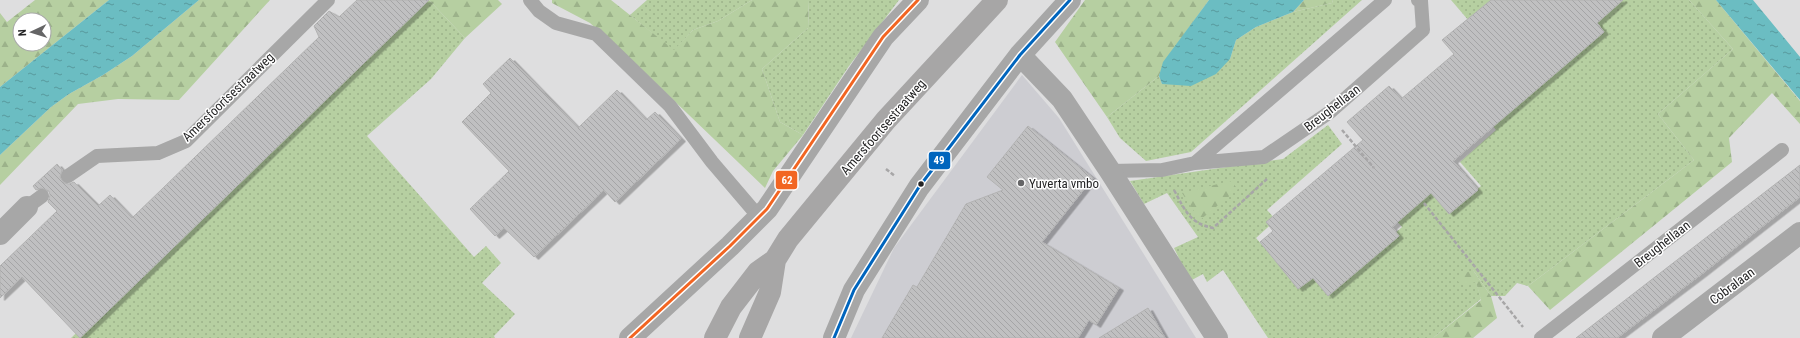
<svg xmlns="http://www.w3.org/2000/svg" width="1800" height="338" font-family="'Roboto Condensed',sans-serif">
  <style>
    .built { fill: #cdcdd2 }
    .green { fill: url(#green-dots) }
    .forest { fill: url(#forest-firs); fill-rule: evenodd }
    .water { fill: url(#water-ripples) }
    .building { fill: url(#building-back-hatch); stroke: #b2b2b2; filter: url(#shadow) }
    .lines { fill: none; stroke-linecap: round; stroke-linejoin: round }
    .path { stroke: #a7a6a7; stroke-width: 2.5; stroke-dasharray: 4 2; stroke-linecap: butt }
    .service { stroke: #a7a7a7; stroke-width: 14 }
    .minor { stroke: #a7a7a7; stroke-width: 22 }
    .secondary { stroke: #a7a6a6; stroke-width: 22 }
    .bus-1-casing { stroke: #fff; stroke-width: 6 }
    .bus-2-casing { stroke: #fff; stroke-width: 6 }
    .bus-1 { stroke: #f26522; stroke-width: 3 }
    .bus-2 { stroke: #0065bd; stroke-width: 3 }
    .poi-dot { fill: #656566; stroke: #fff; stroke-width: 1.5 }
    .bus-dot { fill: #242425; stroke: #fff; stroke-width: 1.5 }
    .labels { text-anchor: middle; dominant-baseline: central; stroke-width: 3; stroke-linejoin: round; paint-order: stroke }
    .street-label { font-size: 13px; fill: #242425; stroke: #fff }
    .poi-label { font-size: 13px; fill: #242425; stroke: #fff; text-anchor: start }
    .line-badge { stroke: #fff; stroke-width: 1.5 }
    .badge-label { font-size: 11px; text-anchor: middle; font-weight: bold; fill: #fff }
  </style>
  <defs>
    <pattern id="green-dots" width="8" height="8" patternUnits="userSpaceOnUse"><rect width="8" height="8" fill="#b6cfa1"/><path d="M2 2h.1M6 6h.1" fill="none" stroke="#9cb28a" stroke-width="1.8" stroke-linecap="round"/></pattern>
    <pattern id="forest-firs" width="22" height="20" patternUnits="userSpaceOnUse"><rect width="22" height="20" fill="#b6cfa1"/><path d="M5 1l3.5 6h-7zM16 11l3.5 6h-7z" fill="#9cb28a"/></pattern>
    <pattern id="water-ripples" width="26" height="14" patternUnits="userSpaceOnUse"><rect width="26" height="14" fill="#6bbdc2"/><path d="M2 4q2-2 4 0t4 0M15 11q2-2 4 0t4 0" fill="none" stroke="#58999d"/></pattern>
    <pattern id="building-back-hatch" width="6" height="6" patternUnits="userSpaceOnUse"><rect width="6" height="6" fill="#c0c0c1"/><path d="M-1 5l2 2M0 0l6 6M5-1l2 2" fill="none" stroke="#a5a5a6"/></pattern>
    <filter id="shadow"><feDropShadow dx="4.5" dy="2.5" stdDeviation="0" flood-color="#0004"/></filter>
  </defs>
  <rect width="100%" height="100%" fill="#dededf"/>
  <!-- built -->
  <path class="built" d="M 1022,75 L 1059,118 L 1196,338 L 851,338 L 894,248 Z"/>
  <!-- green -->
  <path class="green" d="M 422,0 L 429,0 L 465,38 L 431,79 L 367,136 L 474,257 L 486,246 L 501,263 L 482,283 L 515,314 L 494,336 L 495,338 L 71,338 Z
    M 647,0 L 752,0 L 718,21 L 693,30 L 674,51 L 630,15 Z
    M 809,0 L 899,0 L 849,66 L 803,135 L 780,122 L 762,69 L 808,28 Z
    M 1333,0 L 1362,0 L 1191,152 L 1146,161 L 1120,138 L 1107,117 L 1159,76 L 1162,84 L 1230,59 L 1236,40 L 1256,27 L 1293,12 L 1332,3 Z
    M 1451,0 L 1507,0 L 1475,28 Z
    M 1608,0 L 1689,0 L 1733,49 L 1658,114 L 1694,160 L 1528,286 L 1517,283 L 1505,296 L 1491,296 L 1473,270 L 1481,299 L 1433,338 L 1268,338 L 1223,270 L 1207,282 L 1203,274 L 1190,281 L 1174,248 L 1198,237 L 1167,193 L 1144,204 L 1130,181 L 1283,159 L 1328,125 L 1342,144 L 1267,210 L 1276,220 L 1256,238 L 1297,285 L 1310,274 L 1327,293 L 1402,227 L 1393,217 L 1428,186 L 1450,212 L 1481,186 L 1460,162 L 1496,130 L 1490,122 L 1600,26 L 1591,15 Z"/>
  <!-- forest -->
  <path class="forest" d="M 35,0 L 109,0 L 0,87 L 0,13 L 7,22 ZM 20,20 L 44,20 L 44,44 L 20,44 Z
    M 199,0 L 270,0 L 179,100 L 118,99 L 78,104 L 0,185 L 0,155 L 51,107 L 69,94 L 103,75 L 132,56 Z
    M 429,0 L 498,0 L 502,4 L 465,38 Z
    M 552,0 L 611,0 L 674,50 L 693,30 L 718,21 L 752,0 L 809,0 L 808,28 L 762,69 L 780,122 L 803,135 L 773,171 L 765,188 L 640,68 L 590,23 L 552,3 Z
    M 1085,0 L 1209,0 L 1164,62 L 1159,76 L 1107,117 L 1055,42 Z
    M 1304,0 L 1333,0 L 1332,3 L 1293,12 Z
    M 1689,0 L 1716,0 L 1800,101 L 1800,124 L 1772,93 L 1729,138 L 1732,162 L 1550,310 L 1528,286 L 1694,160 L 1658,114 L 1733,49 Z
    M 1230,181 L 1238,189 L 1200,220 L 1182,193 Z
    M 1473,270 L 1491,296 L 1497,318 L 1473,338 L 1433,338 L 1481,300 L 1476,282 L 1461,285 L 1455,277 Z"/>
  <!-- water -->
  <path class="water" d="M 109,0 L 199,0 L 132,56 L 103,75 L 69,94 L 51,107 L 0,155 L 0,87 Z
    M 1209,0 L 1304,0 L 1293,12 L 1256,27 L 1236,40 L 1230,59 L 1216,74 L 1191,86 L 1162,84 L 1159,76 L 1163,62 Z
    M 1716,0 L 1753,0 L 1800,57 L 1800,100 Z"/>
  <!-- building -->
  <path class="building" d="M 357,0 L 429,0 L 80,338 L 22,277 L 0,298 L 0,266 L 57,211 L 48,202 L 50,195 L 49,191 L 41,188 L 36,190 L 33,186 L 57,164 L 62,170 L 60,177 L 64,183 L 69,184 L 74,182 L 98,206 L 110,195 L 132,218 L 319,37 L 314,26 L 329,11 L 339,17 Z
    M 1491,0 L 1623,0 L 1597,23 L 1604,32 L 1453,161 L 1478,190 L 1449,214 L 1431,193 L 1392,227 L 1399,236 L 1328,296 L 1313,278 L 1298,289 L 1260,242 L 1273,231 L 1266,222 L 1363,140 L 1347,122 L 1389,86 L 1401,99 L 1454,54 L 1442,40 Z
    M 510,58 L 578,128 L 617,90 L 646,120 L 655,112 L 681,139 L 615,202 L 604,190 L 534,257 L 504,228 L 495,236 L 470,209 L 509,171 L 462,122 L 491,93 L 483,84 Z
    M 1028,126 L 1093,178 L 1042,242 L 1119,288 L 1096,325 L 1089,320 L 1078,338 L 882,338 L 913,285 L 917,287 L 966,204 L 1003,190 L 987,177 Z
    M 1800,165 L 1800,197 L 1703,273 L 1617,338 L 1576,338 Z
    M 1148,308 L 1165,338 L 1099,338 Z"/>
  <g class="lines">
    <!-- path -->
    <path class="path" d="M 1342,130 L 1374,168
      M 886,169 L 895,176
      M 1174,190 C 1185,210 1189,223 1213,228 L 1267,179
      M 1424,203 L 1523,327"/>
    <!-- service -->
    <path class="service" d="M 530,0 L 539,11 L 556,23 L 596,34 L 670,106 L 712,162 L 759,217
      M 1195,163 L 1385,0
      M 1110,171 L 1162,170 L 1195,163 L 1264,157 L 1330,112 L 1423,30 L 1421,1 L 1418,0
      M 68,176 L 97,156 L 158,153 L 186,141 L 328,0
      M 27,207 L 42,196
      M 1541,338 L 1782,150"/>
    <!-- minor -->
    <path class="minor" d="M 1020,55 L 1062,99 L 1110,171 L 1217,338
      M 0,234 L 27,207
      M 630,338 L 730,246 L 767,209 L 883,37 L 918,0
      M 834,338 L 854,290 L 919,187 L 1020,55 L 1070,0
      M 1663,338 L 1800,233"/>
    <!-- secondary -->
    <path class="secondary" d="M 715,338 L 731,307 L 758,272 L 775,260 L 788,239 L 886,120 L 997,0
      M 750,338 L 770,292 L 775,260"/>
    <!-- bus-1 casing -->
    <g class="bus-1-casing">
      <path id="bus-1" d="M 630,338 L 730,246 L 767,209 L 883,37 L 918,0"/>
    </g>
    <!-- bus-2 casing -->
    <g class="bus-2-casing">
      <path id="bus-2" d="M 834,338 L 854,290 L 919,187 L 1020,55 L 1070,0"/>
    </g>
    <!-- bus-1 -->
    <use href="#bus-1" class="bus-1"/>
    <!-- bus-2 -->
    <use href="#bus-2" class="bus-2"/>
  </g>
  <!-- markers -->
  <circle class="poi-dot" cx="1021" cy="183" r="4"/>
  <circle class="bus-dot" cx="921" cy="184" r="3.5"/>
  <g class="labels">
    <!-- street labels -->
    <g class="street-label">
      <text transform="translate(228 97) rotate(-44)">Amersfoortsestraatweg</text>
      <text transform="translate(1332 108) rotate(-38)">Breughellaan</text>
      <text transform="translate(883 127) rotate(-49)">Amersfoortsestraatweg</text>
      <text transform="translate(1662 244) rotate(-38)">Breughellaan</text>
      <text transform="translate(1732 286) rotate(-37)">Cobralaan</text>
    </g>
    <!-- poi labels -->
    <g class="poi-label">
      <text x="1029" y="183">Yuverta vmbo</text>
    </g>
  </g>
  <g class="line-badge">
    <rect x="928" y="151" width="23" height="19" rx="4" fill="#0065bd"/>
    <rect x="775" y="170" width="23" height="20" rx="4" fill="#f26522"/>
  </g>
  <g class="badge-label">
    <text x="939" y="164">49</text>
    <text x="787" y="184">62</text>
  </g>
  <!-- north arrow -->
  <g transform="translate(32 32) rotate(266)"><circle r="19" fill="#ffffff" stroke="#a7a7a8"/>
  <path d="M0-3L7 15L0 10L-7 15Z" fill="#656566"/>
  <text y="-6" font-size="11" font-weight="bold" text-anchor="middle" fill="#242425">N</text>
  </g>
</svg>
